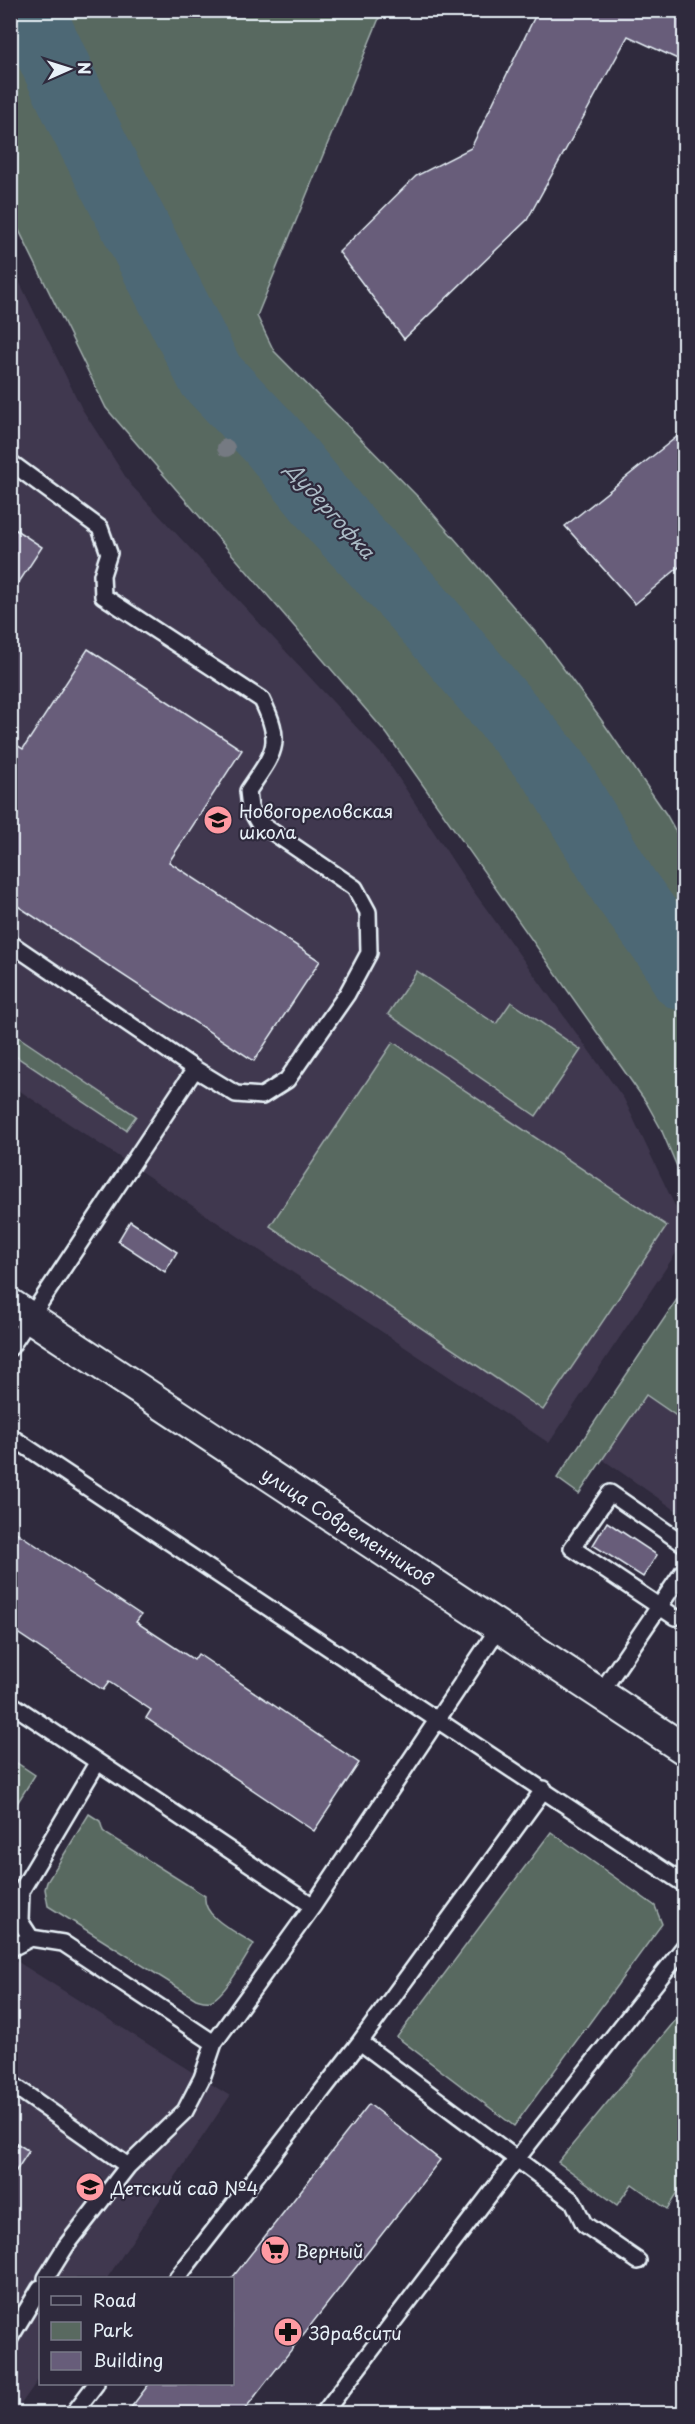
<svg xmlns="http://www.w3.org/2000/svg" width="695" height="2424" font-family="'Playpen Sans',sans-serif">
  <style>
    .built { fill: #40394f }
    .green { fill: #596960; stroke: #a0adac; stroke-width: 1.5 }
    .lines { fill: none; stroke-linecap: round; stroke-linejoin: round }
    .river { stroke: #4d6775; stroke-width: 68 }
    .building { fill: #675d7a; stroke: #e8f1f8; stroke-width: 1.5 }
    .lane-casing { stroke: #e8f1f8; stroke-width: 20 }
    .street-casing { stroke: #e8f1f8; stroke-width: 34 }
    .lane { stroke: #2f2a3d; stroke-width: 15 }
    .street { stroke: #2f2a3d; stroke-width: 30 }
    .tree { fill: #757a82 }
    .labels { text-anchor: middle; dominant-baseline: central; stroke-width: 4.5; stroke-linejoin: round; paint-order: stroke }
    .poi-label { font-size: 18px; fill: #e8f1f8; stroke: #2f2a3d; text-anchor: start }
    .street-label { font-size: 18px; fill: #e8f1f8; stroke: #2f2a3d }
    .water-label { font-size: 20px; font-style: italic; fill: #aabac4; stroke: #2f2a3d }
  </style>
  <rect width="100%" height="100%" fill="#2f2a3d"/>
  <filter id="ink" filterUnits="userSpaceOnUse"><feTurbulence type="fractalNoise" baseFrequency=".0167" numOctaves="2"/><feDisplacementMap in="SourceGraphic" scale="12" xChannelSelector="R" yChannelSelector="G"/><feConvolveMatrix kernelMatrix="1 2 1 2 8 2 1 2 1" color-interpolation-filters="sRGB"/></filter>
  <g filter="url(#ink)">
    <!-- built -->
    <path class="built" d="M 10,263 L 82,409 L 130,484 L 386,759 L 466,881 L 624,1099 L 684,1225 L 684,1241 L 549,1443 L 11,1085 Z
      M 647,1394 L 684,1421 L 684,1516 L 602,1459 Z
      M 10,1957 L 230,2096 L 107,2278 L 40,2278 L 40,2377 L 14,2414 L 10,2413 Z"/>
    <!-- green -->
    <path class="green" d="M 11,10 L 23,11 L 185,351 L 224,406 L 540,770 L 560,800 L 678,996 L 684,1004 L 684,1183 L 661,1129 L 646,1102 L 387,734 L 106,408 L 11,214 Z
      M 46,11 L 382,11 L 257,316 L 274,351 L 421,500 L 543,641 L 600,718 L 666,814 L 684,846 L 684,959 L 539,725 L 483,643 L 418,578 L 254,403 L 198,323 L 122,172 Z
      M 417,971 L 496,1024 L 511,1002 L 581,1050 L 536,1116 L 388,1014 Z
      M 11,1032 L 136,1116 L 126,1130 L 11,1053 Z
      M 393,1042 L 667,1226 L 543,1410 L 270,1226 Z
      M 684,1289 L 684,1421 L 646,1395 L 579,1494 L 557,1478 Z
      M 11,1759 L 35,1775 L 11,1813 Z
      M 89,1814 L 100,1821 L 103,1831 L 108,1835 L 205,1896 C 202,1918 239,1933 254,1944 C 246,1957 224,1997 210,2001 C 205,2002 200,2000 196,1999 L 48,1906 L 45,1889 L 47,1882 Z
      M 551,1832 L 655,1906 L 662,1924 L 514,2126 L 397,2037 Z
      M 684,2010 L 684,2182 L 667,2209 L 632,2184 L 617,2205 L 558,2162 Z"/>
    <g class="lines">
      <!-- river -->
      <path class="river" d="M 30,10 L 80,118 L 211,376 L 271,439 L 335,518 L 415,604 L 555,771 L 624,887 L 675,958 L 684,977"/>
    </g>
    <!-- building -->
    <path class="building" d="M 538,10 L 684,10 L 684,62 L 628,36 L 527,220 L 404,339 L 339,252 L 416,176 L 471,148 Z
      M 684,431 L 684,563 L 635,604 L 565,526 Z
      M 10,526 L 42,547 L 10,596 Z
      M 88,649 L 242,750 L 169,862 L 320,961 L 254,1061 L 10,901 L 10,741 L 23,749 Z
      M 130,1221 L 177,1252 L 165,1272 L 118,1241 Z
      M 607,1522 L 657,1555 L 643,1577 L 593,1545 Z
      M 10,1528 L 141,1615 L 136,1622 L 194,1660 L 198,1654 L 359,1763 L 314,1831 L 146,1718 L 151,1710 L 109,1682 L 103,1690 L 10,1628 Z
      M 369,2104 L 440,2160 L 241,2414 L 126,2414 L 149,2384 L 232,2384 L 232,2278 Z
      M 10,2139 L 29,2151 L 10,2180 Z"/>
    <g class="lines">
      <!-- lane casing -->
      <g class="lane-casing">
        <path id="lane" d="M 10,462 L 100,528 L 109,553 L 102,575 L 103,596 L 262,700 C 284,745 274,752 248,791 L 250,808 L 258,822 L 355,888 L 368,912 L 369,953 L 347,994 L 287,1080 L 262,1096 L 236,1094 L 195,1069 L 10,943
          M 10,1348 L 195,1069
          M 10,1436 L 684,1884
          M 675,1617 L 572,1548 L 610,1493 L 684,1544
          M 601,1692 L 684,1570
          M 10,1703 L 313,1906 L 500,1626
          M 31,1938 L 20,1921 L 21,1891 L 97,1763
          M 10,1949 L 31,1938 L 63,1943 L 214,2043 L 313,1906
          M 360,2042 L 573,2201 L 584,2224 L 638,2261
          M 10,2083 L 128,2166
          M 46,2278 L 66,2246 L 128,2166 L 185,2111 L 202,2078 L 214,2043
          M 177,2278 L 360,2042 L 544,1789
          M 10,2338 L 40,2288
          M 73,2414 L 96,2384
          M 323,2414 L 516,2160 L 684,1947"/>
      </g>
      <!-- street casing -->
      <g class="street-casing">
        <path id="street" d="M 10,1304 L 684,1749"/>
      </g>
      <!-- lane -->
      <use href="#lane" class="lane"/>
      <!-- street -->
      <use href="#street" class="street"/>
    </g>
    <!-- trees -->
    <circle class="tree" cx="226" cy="448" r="9"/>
  </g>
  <!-- icons -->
  <defs>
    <g id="school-disc" transform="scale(1.5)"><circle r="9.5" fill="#ff9aa2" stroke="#2f2a3d"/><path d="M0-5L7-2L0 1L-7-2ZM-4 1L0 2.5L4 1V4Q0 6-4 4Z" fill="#111"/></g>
    <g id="supermarket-disc" transform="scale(1.5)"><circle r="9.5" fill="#ff9aa2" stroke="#2f2a3d"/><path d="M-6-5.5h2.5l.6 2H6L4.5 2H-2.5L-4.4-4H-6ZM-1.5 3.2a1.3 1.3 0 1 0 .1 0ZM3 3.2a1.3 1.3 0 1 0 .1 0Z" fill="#111"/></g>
    <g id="pharmacy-disc" transform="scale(1.5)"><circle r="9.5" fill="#ff9aa2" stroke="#2f2a3d"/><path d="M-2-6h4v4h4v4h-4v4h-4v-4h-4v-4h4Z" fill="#111"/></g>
  </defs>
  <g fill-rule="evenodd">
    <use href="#school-disc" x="218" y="820"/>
    <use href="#school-disc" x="90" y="2187"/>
    <use href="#supermarket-disc" x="275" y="2250"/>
    <use href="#pharmacy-disc" x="288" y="2332"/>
  </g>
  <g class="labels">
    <!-- poi labels -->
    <g class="poi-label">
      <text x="239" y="810">Новогореловская<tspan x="239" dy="21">школа</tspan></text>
      <text x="111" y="2187">Детский сад №4</text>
      <text x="296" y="2250">Верный</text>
      <text x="309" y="2332">Здравсити</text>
    </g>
    <!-- street labels -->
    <g class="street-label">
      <text transform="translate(348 1526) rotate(33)">улица Современников</text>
    </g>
    <!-- water labels -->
    <g class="water-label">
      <text transform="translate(331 510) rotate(48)">Дудергофка</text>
    </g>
  </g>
  <!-- margin -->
  <rect width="695" height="2424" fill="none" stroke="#2f2a3d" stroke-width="36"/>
  <rect x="18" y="18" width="659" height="2388" fill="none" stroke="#e8f1f8" stroke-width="2" filter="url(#ink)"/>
  <!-- legend -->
  <rect x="39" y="2277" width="195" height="108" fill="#2f2a3d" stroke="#797a88" stroke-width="1.5"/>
  <rect x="51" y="2296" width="30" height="9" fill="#2f2a3d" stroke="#797a88" stroke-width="1.5"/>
  <text x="93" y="2307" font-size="18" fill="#e8f1f8">Road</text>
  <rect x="51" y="2322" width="30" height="18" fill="#596960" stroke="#797a88" stroke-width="1.5"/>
  <text x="93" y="2337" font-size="18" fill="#e8f1f8">Park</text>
  <rect x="51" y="2352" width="30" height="18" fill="#675d7a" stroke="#797a88" stroke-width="1.5"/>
  <text x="93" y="2367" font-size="18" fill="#e8f1f8">Building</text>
  <!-- north arrow -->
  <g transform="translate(69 69) rotate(87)" stroke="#2f2a3d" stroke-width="4.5" paint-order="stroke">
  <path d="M0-4.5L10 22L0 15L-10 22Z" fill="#e8f1f8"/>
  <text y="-9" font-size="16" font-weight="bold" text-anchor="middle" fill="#e8f1f8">N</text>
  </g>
</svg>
